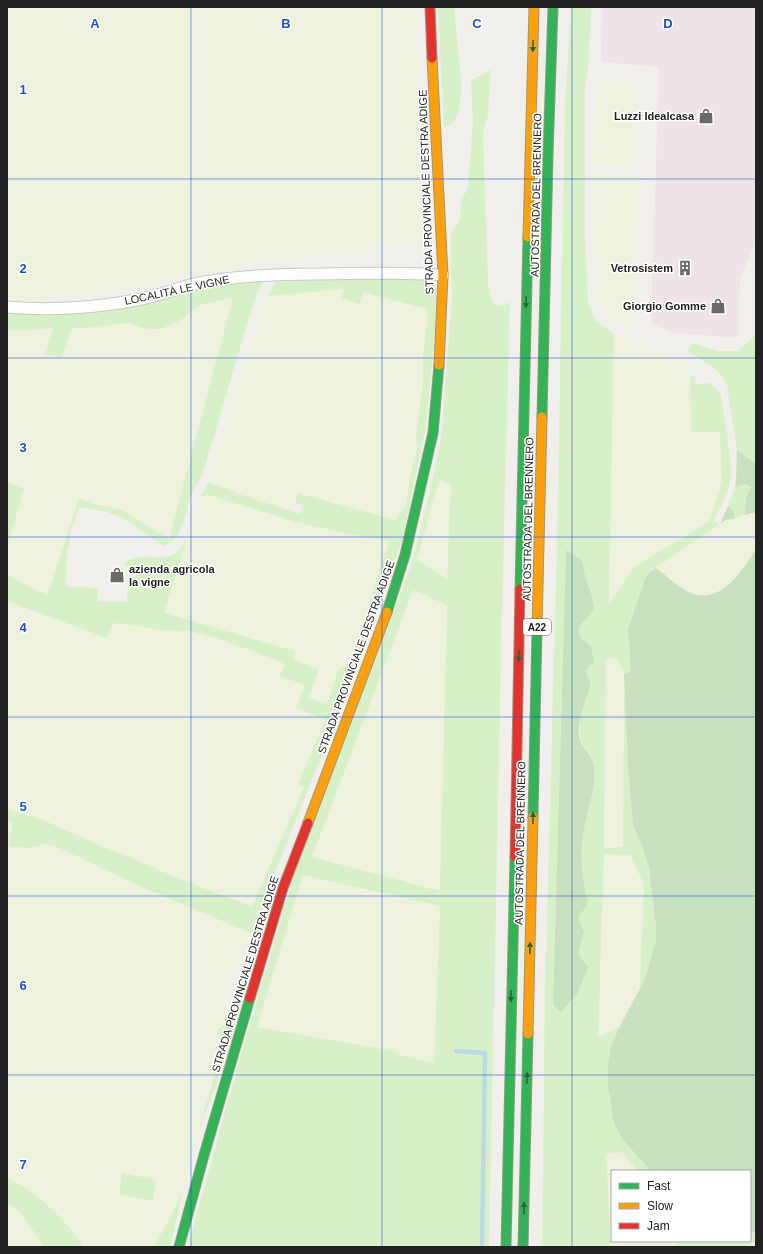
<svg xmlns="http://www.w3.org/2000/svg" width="763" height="1254" font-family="Arial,sans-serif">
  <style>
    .industrial { fill: #eee3e9 }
    .farmland { fill: #eef1dd }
    .grass { fill: #d8f0c8; fill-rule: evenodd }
    .forest { fill: #c7e1be }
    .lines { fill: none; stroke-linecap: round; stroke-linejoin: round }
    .stream { stroke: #bcd9e5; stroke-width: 4.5 }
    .street-casing { stroke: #c9c8c7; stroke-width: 13 }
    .fast-casing { stroke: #979b81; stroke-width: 11 }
    .slow-casing { stroke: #979b81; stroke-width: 11 }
    .jam-casing { stroke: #979b81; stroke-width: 11 }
    .street { stroke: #fdfdfc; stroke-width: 11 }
    .fast { stroke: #30b455; stroke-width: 9 }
    .slow { stroke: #ff9f0a; stroke-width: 9 }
    .jam { stroke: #e5322d; stroke-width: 9 }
    .oneway { fill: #286439 }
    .grid { fill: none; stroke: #1d4ed8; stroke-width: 1; stroke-opacity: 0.55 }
    .labels { text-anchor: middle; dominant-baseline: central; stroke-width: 3; stroke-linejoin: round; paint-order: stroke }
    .shield { fill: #fff; stroke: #646464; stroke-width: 1 }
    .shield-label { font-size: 10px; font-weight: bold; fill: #222 }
    .poi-label { font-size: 11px; font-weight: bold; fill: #222; stroke: #fff; text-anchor: end }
    .street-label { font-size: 11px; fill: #222; stroke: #fff }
    .grid-label { font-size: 13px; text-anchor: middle; font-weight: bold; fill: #1d4ed8; stroke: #fff; stroke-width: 3; stroke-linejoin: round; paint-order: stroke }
  </style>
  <rect width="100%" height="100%" fill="#f0efeb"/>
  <!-- industrial -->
  <path class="industrial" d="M 602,7 L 756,7 L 756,241 L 740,278 L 738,338 L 674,333 L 651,324 L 659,67 L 601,62 Z"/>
  <!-- farmland -->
  <path class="farmland" d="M 7,7 L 417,7 L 421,88 L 422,241 L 247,265 L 110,293 L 28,300 L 7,297 Z
    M 606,79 L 631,85 L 637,94 L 635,168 L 592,165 L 597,85 Z
    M 592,174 L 639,175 L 634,328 L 611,319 L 601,307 L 596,294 Z
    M 345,289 L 342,299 L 350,302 L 360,304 L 362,292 L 427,309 L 427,323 L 423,354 L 423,383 L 416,436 L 417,448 L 410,477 L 406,504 L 395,520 L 299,493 L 293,512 L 242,495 L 209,482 L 262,305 L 267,296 Z
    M 233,298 L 169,539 L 122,510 L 93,504 L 79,498 L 48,594 L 33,589 L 7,574 L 7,547 L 24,488 L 7,482 L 7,330 L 71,329 L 128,323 L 147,329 L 183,318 L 194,309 L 203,304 Z
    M 614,334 L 689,364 L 691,431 L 720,432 L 722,481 L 710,521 L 634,567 L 609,605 Z
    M 439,480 L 451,484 L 448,579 L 417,560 Z
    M 207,495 L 296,522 L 344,533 L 389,541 L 350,664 L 338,669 L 328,704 L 309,698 L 319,669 L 163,613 L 200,497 Z
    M 756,512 L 756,549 L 745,566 L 723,590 L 708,596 L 691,593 L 677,585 L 656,568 L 726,520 Z
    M 413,589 L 447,605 L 440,891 L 312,857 Z
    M 7,601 L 106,638 L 114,623 L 135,625 L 158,630 L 190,631 L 216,638 L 258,653 L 285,664 L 305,685 L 296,707 L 325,720 L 298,784 L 304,787 L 252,907 L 166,873 L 125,855 L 101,846 L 43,820 L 7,809 Z
    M 606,658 L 619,658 L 624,674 L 623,847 L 604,848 Z
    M 7,822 L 13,823 L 8,846 L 29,848 L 46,844 L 53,845 L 146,889 L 251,933 L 227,993 L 224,1025 L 220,1027 L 224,1037 L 220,1056 L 184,1185 L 176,1206 L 154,1247 L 83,1247 L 81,1244 L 7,1177 Z
    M 604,854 L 630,855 L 644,884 L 640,989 L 620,1026 L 598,1039 Z
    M 303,874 L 440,906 L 434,1063 L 398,1055 L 399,1052 L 257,1027 Z
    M 622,1152 L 638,1171 L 612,1171 L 612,1241 L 676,1241 L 678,1247 L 611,1247 L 606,1154 Z
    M 7,1203 L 16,1208 L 21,1213 L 44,1247 L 7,1247 Z"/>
  <!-- grass -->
  <path class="grass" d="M 438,7 L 454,7 L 462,88 L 459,110 L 454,123 L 444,127 Z
    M 571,7 L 591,7 L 589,60 L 585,87 L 585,234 L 588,302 L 595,320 L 614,334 L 609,604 L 634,567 L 710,521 L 722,481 L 720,432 L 691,432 L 690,376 L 695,376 L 696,384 L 710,383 L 721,394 L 731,464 L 731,479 L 727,493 L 713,521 L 720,524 L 651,571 L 645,579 L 628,629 L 631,672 L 624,674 L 628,768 L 633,825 L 642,845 L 649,868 L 656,924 L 656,940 L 646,979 L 640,989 L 644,884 L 630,855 L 604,854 L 598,1038 L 620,1026 L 611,1046 L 608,1064 L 608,1088 L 610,1103 L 623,1140 L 651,1171 L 638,1171 L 622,1152 L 606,1154 L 611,1247 L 542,1247 L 545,994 L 557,543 L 565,105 ZM 566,550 L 582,560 L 586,580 L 591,593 L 584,622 L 578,628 L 581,638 L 591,646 L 585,670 L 591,685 L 585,700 L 580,722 L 580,740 L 592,760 L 580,860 L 583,884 L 588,904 L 578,918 L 584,932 L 561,1011 L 553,1005 ZM 618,658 L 624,674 L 623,847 L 604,848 L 606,659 Z
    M 491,70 L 488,115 L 483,134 L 488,283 L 491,297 L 496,306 L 504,305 L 510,302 L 502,608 L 489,1247 L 188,1247 L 245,1040 L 296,870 L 413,560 L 437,461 L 442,429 L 452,297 L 450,234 L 460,220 L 461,202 L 468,187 L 473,122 L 471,80 ZM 439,480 L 451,484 L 447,579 L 417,560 ZM 413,590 L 447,605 L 440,891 L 312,857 ZM 303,875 L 440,906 L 434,1063 L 399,1055 L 399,1052 L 257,1027 Z
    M 392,278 C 407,278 426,274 436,288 L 435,336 L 425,431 L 403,538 L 372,624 L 340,709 L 251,933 L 146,889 L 53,845 L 46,844 L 29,848 L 8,846 L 13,823 L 7,822 L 7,809 L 43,820 L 101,846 L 125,855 L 166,873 L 252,907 L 304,787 L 298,785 L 325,720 L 296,707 L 305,685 L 279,676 L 285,664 L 258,653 L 216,638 L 190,631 L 158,630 L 135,625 L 114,623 L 107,638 L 7,601 L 7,574 L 33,589 L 48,594 L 79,498 L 93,504 L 122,510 L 169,539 L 233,298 L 203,304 L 194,309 L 184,318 L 171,325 L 160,329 L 147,329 L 128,323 L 71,329 L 62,358 L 46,354 L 53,328 L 21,331 L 7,330 L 7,312 L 138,303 L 208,287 L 238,282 L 261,280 L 263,282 L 256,296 L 243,338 L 202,476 C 199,482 194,488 191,495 C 184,512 184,540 163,546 L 124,518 L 107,512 L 80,507 L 70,532 L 70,548 L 67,548 L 66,586 L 98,588 L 98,601 L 127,602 L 128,584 L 135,584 L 136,566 L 125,566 L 124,563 C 141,550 166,566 180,549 C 183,545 185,539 188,535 L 164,613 L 295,651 L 294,660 L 319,669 L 309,698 L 327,704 L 338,669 L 350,664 L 389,541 L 344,533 L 296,522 L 208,495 L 200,497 L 209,482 L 242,495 L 300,514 L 303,505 L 295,503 L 298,493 L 395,520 L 406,504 L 410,477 L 417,448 L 416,436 L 423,383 L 423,354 L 427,323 L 427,309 L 363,292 L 360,304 L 342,299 L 344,289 L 267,296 L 276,282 L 346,279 L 371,280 Z
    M 756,332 L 756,464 L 737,450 L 727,385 L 721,375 L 714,368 L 688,352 L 692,343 L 718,351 L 738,351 L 756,334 Z
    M 7,482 L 24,488 L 7,547 Z
    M 746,484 L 751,489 C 745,497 745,504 745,515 L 735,518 L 733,510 L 728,506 L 735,488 Z
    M 224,1025 L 230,1029 L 231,1033 L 217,1083 L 198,1132 L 220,1056 L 224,1037 L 218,1036 L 217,1033 L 218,1029 Z
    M 122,1173 L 156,1180 L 153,1201 L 119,1194 Z
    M 7,1177 C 14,1182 22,1185 29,1190 C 49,1205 70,1225 83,1247 L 44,1247 C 33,1231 24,1212 7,1203 Z
    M 184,1185 L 170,1247 L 154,1247 L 176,1206 Z
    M 750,1232 L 756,1232 L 756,1242 L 744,1247 L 678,1247 L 676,1241 L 750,1241 Z"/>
  <!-- forest -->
  <path class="forest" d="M 737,450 L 756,464 L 756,512 L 745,515 C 745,504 745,497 751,488 L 746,484 L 735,488 L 736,481 Z
    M 728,506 L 733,510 L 735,518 L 726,520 L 720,524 Z
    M 756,549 L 756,1232 L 750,1232 L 750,1171 L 651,1171 L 623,1140 L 614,1123 L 608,1088 L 608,1064 L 611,1046 L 620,1026 L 645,979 L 656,940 L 656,924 L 649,868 L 642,845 L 633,825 L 628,768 L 624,674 L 631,672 L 628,629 L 645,579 L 651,571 L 656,568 C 667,576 678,588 691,593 C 721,605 742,571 756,549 Z
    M 566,550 L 582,560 L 586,580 L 591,593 L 594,609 L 578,629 L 581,638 L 591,646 L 594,662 L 585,670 L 591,685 C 586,698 575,729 580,741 C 583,748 589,753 592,760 C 594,764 594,772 594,778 C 594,792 589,805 586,819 C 579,852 581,872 588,904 L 578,918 L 584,932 L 578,954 L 588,967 L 577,994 L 561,1012 L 553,1005 Z"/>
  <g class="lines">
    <!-- stream -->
    <path class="stream" d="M 456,1051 L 485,1053 L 482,1247"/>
    <!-- street casing -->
    <g class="street-casing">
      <path id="street" d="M 7,307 C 51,311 94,308 137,300 C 160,296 181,286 204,282 C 243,275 280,274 319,274 C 361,273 402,272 443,275"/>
    </g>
    <!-- fast casing -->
    <g class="fast-casing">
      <path id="fast" d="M 542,417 L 548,155 L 553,7
        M 520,589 L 528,237
        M 387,612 L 405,555 L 433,433 L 439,365
        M 533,817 L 537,629
        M 179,1247 L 204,1155 L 250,998
        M 506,1247 L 515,857
        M 523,1247 L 528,1034"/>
    </g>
    <!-- slow casing -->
    <g class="slow-casing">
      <path id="slow" d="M 432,58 L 443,275 L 439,365
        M 528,237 L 534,7
        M 537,629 L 542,417
        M 308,823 L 387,612
        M 528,1034 L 533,817"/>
    </g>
    <!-- jam casing -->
    <g class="jam-casing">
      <path id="jam" d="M 430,7 L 432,58
        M 515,857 L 520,589
        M 250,998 L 283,888 L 308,823"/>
    </g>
    <!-- street -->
    <use href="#street" class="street"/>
    <!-- fast -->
    <use href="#fast" class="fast"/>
    <!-- slow -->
    <use href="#slow" class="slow"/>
    <!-- jam -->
    <use href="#jam" class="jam"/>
  </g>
  <!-- one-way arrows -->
  <defs><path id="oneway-solid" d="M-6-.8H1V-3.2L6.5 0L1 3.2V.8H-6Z"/></defs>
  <g class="oneway">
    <use href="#oneway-solid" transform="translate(533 46) rotate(92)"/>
    <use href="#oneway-solid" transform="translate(526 302) rotate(91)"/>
    <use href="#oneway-solid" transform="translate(519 656) rotate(91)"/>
    <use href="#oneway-solid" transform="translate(533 818) rotate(-89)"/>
    <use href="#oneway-solid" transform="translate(530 948) rotate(-89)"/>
    <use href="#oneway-solid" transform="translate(511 996) rotate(91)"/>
    <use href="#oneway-solid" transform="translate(527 1078) rotate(-89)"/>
    <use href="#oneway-solid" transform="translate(524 1208) rotate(-89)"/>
  </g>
  <!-- grid -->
  <path class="grid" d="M 191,7 L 191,1247M 382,7 L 382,1247M 572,7 L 572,1247M 7,179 L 756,179M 7,358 L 756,358M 7,537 L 756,537M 7,717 L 756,717M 7,896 L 756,896M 7,1075 L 756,1075"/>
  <!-- icons -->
  <defs>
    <g id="shop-bare" transform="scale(1.2)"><path d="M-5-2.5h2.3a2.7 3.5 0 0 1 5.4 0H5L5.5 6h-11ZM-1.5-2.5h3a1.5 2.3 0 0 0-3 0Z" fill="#6a6a68" stroke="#fff" stroke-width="2.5" paint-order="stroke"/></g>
    <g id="building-bare" transform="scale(1.2)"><path d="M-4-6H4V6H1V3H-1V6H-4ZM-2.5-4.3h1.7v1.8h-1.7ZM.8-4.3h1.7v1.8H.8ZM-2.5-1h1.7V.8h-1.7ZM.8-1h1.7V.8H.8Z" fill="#6a6a68" stroke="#fff" stroke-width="2.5" paint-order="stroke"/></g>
  </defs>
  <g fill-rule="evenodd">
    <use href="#shop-bare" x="706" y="116"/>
    <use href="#building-bare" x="685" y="268"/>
    <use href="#shop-bare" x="718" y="306"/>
    <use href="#shop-bare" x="117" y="575"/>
  </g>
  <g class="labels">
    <!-- shield labels -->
    <rect class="shield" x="523" y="619" width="28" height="16" rx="3"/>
    <g class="shield-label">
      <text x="537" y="627">A22</text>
    </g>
    <!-- poi labels -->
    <g class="poi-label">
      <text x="694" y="116">Luzzi Idealcasa</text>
      <text x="673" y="268">Vetrosistem</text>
      <text x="706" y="306">Giorgio Gomme</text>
      <text x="129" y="569" text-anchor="start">azienda agricola<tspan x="129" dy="13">la vigne</tspan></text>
    </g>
    <!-- street labels -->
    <g class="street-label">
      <text transform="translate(426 192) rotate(-92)">STRADA PROVINCIALE DESTRA ADIGE</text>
      <text transform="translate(536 195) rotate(-89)">AUTOSTRADA DEL BRENNERO</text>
      <text transform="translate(177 290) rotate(-12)">LOCALITÀ LE VIGNE</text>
      <text transform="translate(528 519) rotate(-89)">AUTOSTRADA DEL BRENNERO</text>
      <text transform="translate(356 657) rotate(-70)">STRADA PROVINCIALE DESTRA ADIGE</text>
      <text transform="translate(520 843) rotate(-89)">AUTOSTRADA DEL BRENNERO</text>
      <text transform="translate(245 974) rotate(-73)">STRADA PROVINCIALE DESTRA ADIGE</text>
    </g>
  </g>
  <g class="grid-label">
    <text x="95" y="28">A</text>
    <text x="286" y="28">B</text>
    <text x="477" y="28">C</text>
    <text x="668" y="28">D</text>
    <text x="23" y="94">1</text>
    <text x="23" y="273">2</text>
    <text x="23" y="452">3</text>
    <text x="23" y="632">4</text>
    <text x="23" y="811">5</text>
    <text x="23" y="990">6</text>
    <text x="23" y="1169">7</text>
  </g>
  <!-- border -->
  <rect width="763" height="1254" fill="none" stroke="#222222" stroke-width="16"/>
  <!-- legend -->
  <rect x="611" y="1170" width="140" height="72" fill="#ffffff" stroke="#a7a7a7"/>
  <rect x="619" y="1183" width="20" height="6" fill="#30b455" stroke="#a7a7a7"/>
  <text x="647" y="1190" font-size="12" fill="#222222">Fast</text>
  <rect x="619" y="1203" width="20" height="6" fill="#ff9f0a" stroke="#a7a7a7"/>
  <text x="647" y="1210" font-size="12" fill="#222222">Slow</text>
  <rect x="619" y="1223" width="20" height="6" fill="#e5322d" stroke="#a7a7a7"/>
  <text x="647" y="1230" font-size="12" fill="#222222">Jam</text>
</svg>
